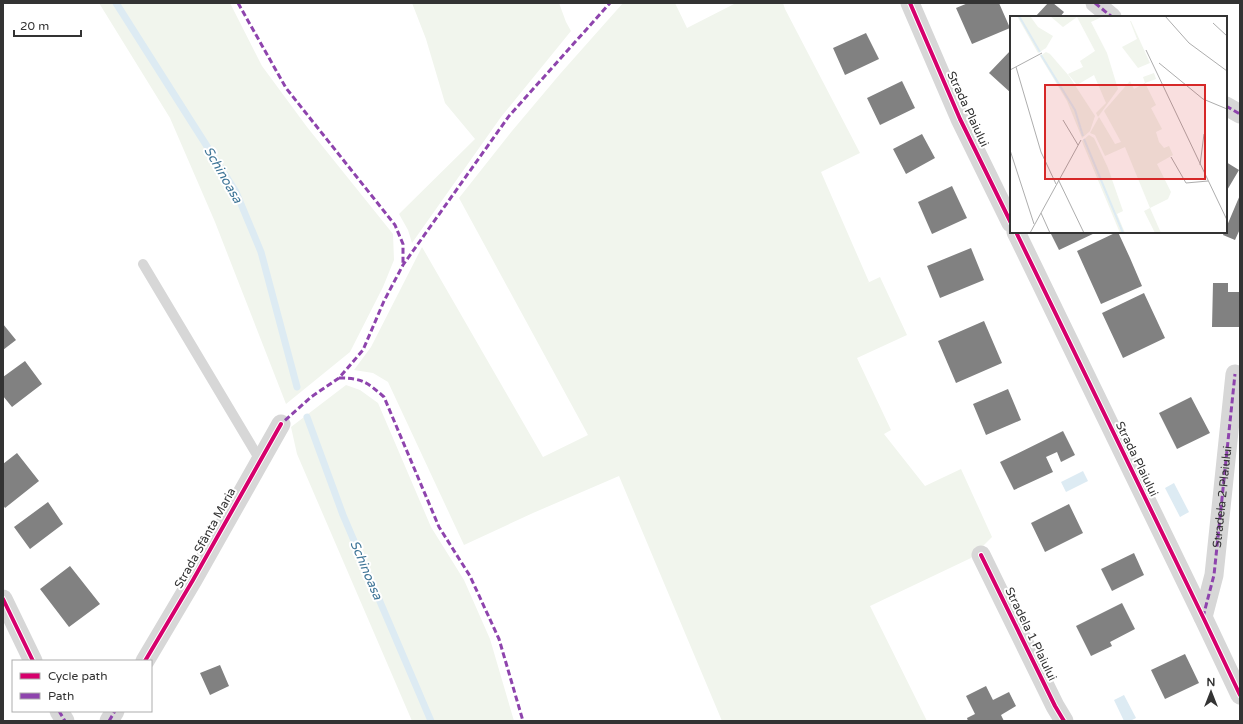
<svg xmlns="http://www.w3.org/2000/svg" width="1243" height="724" font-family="'Varela Round',sans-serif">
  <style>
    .green { fill: #f1f5ed }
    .water { fill: #ddebf3 }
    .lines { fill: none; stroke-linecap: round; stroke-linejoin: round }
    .stream { stroke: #ddebf3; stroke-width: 7 }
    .building { fill: #818181 }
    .service { stroke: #d7d7d7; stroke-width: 10 }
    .minor { stroke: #d7d7d7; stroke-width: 19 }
    .quiet { stroke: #8e44ad; stroke-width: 3; stroke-dasharray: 6 3; stroke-linecap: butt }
    .cycleway-casing { stroke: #fff; stroke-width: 6 }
    .cycleway { stroke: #d6006c; stroke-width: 4 }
    .labels { text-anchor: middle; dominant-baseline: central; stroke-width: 4; stroke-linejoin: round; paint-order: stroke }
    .street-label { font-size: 12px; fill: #333; stroke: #fff }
    .water-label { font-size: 13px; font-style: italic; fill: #3f7597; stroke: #fff }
    .inset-river { fill: none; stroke: #ddebf3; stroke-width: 2 }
    .inset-road { fill: none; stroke: #adadad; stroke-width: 1 }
    .view { fill: #d62828; fill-opacity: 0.15; stroke: #d62828; stroke-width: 2 }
    .inset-edge { fill: none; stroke: #333; stroke-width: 2 }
  </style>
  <rect width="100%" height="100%" fill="#fff"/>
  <!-- green -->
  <path class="green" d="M 99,3 L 230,3 L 262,66 L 307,127 L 393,234 L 394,260 L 383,287 L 350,352 L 286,404 L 215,222 L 170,118 Z
    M 412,3 L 559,3 L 566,22 L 571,31 L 501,117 L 412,243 L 408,230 L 399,214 L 475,139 L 445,103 L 426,39 Z
    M 623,3 L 675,3 L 687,28 L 736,3 L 783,3 L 785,9 L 860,153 L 821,172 L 869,282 L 863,285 L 880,277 L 907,335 L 857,358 L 891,430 L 884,434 L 925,486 L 961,469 L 992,537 L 971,558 L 870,606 L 927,721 L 722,721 L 619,476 L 533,513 L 464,545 L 388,382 L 373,373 L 354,370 L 371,347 L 422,247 L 543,457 L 588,435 L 459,198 L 512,131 L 560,74 Z
    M 346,385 L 360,390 L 378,403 L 431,527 L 464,580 L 490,639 L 514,721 L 412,721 L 297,454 L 291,427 Z"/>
  <!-- water -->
  <path class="water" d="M 1083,471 L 1088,481 L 1066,492 L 1061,482 Z
    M 1174,483 L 1189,512 L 1180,517 L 1165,488 Z
    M 1124,695 L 1136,718 L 1130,721 L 1124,721 L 1114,700 Z"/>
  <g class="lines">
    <!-- stream -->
    <path class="stream" d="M 116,3 L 236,192 L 261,252 L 297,387
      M 307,417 L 343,515 L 431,721"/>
  </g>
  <!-- building -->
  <path class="building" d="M 968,3 L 999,3 L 1010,28 L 972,44 L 956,8 Z
    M 1048,3 L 1053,3 L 1064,12 L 1060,17 L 1035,17 Z
    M 866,33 L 879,59 L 845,75 L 833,48 Z
    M 1011,50 L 1011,93 L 989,73 Z
    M 902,81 L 915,108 L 880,125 L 867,98 Z
    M 922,134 L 935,158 L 906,174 L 893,149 Z
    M 1226,162 L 1239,170 L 1226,192 Z
    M 952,186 L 967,218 L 932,234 L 918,202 Z
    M 1240,195 L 1240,229 L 1235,240 L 1223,235 L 1224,232 L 1226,232 L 1226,228 Z
    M 1050,232 L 1097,232 L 1059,250 Z
    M 1117,232 L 1118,232 L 1130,258 L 1142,286 L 1101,304 L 1077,251 Z
    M 971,248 L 984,280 L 940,298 L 927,266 Z
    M 1213,283 L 1228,283 L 1228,292 L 1240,292 L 1240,327 L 1212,327 Z
    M 1144,293 L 1165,338 L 1123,358 L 1102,313 Z
    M 984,321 L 1002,363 L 956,383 L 938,341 Z
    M 3,324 L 16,340 L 3,350 Z
    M 25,361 L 42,384 L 12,407 L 3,396 L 3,377 Z
    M 1008,389 L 1021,420 L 986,435 L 973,404 Z
    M 1191,397 L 1210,433 L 1177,449 L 1159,413 Z
    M 1063,431 L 1075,455 L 1061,462 L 1057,452 L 1046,457 L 1053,472 L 1014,490 L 1000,462 Z
    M 17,453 L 39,481 L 5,508 L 3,505 L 3,464 Z
    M 48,502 L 63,524 L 30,549 L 14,527 Z
    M 1069,504 L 1083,533 L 1045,552 L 1031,523 Z
    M 1134,553 L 1144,575 L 1112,591 L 1101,569 Z
    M 70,566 L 100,604 L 69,627 L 40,589 Z
    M 1122,603 L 1135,629 L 1110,642 L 1112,646 L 1091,656 L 1076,626 Z
    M 1185,654 L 1199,683 L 1165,699 L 1151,670 Z
    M 220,665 L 229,686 L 210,695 L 200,673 Z
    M 986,686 L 993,700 L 1009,692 L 1016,706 L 1001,715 L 1004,721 L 968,721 L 967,718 L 975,714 L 966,696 Z"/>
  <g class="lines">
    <!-- service -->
    <path class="service" d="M 143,264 L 260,460"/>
    <!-- minor -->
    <g class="minor">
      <path d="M 910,3 L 960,119 L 1011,223"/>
      <path d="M 1095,3 L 1112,17"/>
      <path d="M 1226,106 L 1240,114"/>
      <path d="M 1016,232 L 1203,617 L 1240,695"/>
      <path d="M 981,555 L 1055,706 L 1064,721"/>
      <path d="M 3,599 L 33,661"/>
      <path id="s1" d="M 1203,617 L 1214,575 L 1235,374"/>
      <path d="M 145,661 L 193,580 L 281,424"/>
      <path d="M 59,711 L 65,721"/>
      <path d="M 109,721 L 115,711"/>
    </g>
    <!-- quiet -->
    <path class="quiet" d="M 238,3 L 286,88 L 395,225 L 403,244 L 403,265
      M 1095,3 L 1112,17
      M 1226,106 L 1240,114
      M 339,378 C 362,378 367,382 384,397 L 439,527 L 470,576 L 499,639 L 523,721
      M 279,427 L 281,424 L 311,397 L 339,378 L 363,350 L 384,301 L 403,265 L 509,116 L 610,3
      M 1203,617 L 1214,575 L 1235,374
      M 59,711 L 65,721
      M 109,721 L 115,711"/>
    <!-- cycleway casing -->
    <g class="cycleway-casing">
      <path id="cycleway" d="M 910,3 L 960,119 L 1011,223
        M 1016,232 L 1203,617 L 1240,695
        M 981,555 L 1055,706 L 1064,721
        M 3,599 L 33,661
        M 145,661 L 193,580 L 281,424"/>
    </g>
    <!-- cycleway -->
    <use href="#cycleway" class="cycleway"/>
  </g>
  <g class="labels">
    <!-- street labels -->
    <g class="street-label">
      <text transform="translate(968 109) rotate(65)">Strada Plaiului</text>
      <text transform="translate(1137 459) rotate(64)">Strada Plaiului</text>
      <text stroke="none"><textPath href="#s1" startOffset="122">Stradela 2 Plaiului</textPath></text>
      <text transform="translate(205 538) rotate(-61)">Strada Sfânta Maria</text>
      <text transform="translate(1031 634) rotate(64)">Stradela 1 Plaiului</text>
    </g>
    <!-- water labels -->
    <g class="water-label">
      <text transform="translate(223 175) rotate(60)">Schinoasa</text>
      <text transform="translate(366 570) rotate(67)">Schinoasa</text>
    </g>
  </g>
  <!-- overview -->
  <g transform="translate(1010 16)">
    <rect width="217" height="217" fill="#fff"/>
    <path d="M 7,0 L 20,0 L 28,11 L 43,20 L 36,32 L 28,37 ZM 40,0 L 94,0 L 81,6 L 97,37 L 108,73 L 88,101 L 86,97 L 96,87 L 84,59 L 67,69 L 58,58 L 73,51 L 70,45 L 85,35 L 67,1 L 53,11 ZM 120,5 L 121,5 L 140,47 L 128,52 L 112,31 L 127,23 ZM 36,36 L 40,38 L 59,60 L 85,100 L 80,115 L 72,122 L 57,85 L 30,40 ZM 144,57 L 146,63 L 135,67 L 146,89 L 141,92 L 152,113 L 146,116 L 149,126 L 154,132 L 159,130 L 163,139 L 147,148 L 161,176 L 158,183 L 140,192 L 151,217 L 145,217 L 134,195 L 140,192 L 115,131 L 95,140 L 85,119 L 80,117 L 89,101 L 105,128 L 111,126 L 94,95 L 120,65 L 124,73 L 135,67 L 133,61 ZM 79,119 L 84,122 L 98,152 L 113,195 L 107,198 L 115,217 L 110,217 L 73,128 L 72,125 Z" fill="#f1f5ed"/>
    <path class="inset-river" d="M 9,0 L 30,36M 31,39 L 65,94 L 73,120M 74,123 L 113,217"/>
    <path class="inset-road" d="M 155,0 L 179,27 L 217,55M 203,7 L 217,20M 136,34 L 217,204M 149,47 L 193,83 L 217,93M 6,51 L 31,136 L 46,168M 0,54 L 32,37M 53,104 L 68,129M 0,134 L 24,208M 161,141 L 176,167 L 198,165M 190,149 L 194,118M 48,163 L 74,217M 31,197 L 40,217M 20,217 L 71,124"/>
    <path class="view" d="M 35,69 L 195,69 L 195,163 L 35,163 Z"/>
    <rect width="217" height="217" class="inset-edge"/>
  </g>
  <!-- border -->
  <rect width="1243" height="724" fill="none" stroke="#333333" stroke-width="8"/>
  <!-- legend -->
  <rect x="12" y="660" width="140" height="52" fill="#ffffff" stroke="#adadad"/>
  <rect x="20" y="673" width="20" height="6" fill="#d6006c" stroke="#adadad"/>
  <text x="48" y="680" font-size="12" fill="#333333">Cycle path</text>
  <rect x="20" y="693" width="20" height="6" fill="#8e44ad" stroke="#adadad"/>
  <text x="48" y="700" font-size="12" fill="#333333">Path</text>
  <!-- north arrow -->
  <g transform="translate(1211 692)" stroke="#ffffff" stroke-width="3" paint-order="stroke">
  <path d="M0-3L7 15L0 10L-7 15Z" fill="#333333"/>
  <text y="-6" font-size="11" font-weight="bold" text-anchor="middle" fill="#333333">N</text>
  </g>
  <!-- scale -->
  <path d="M14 30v6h67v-6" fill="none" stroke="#333333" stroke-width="2"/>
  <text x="20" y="30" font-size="12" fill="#333333" stroke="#ffffff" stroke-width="3" paint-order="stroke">20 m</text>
</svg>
